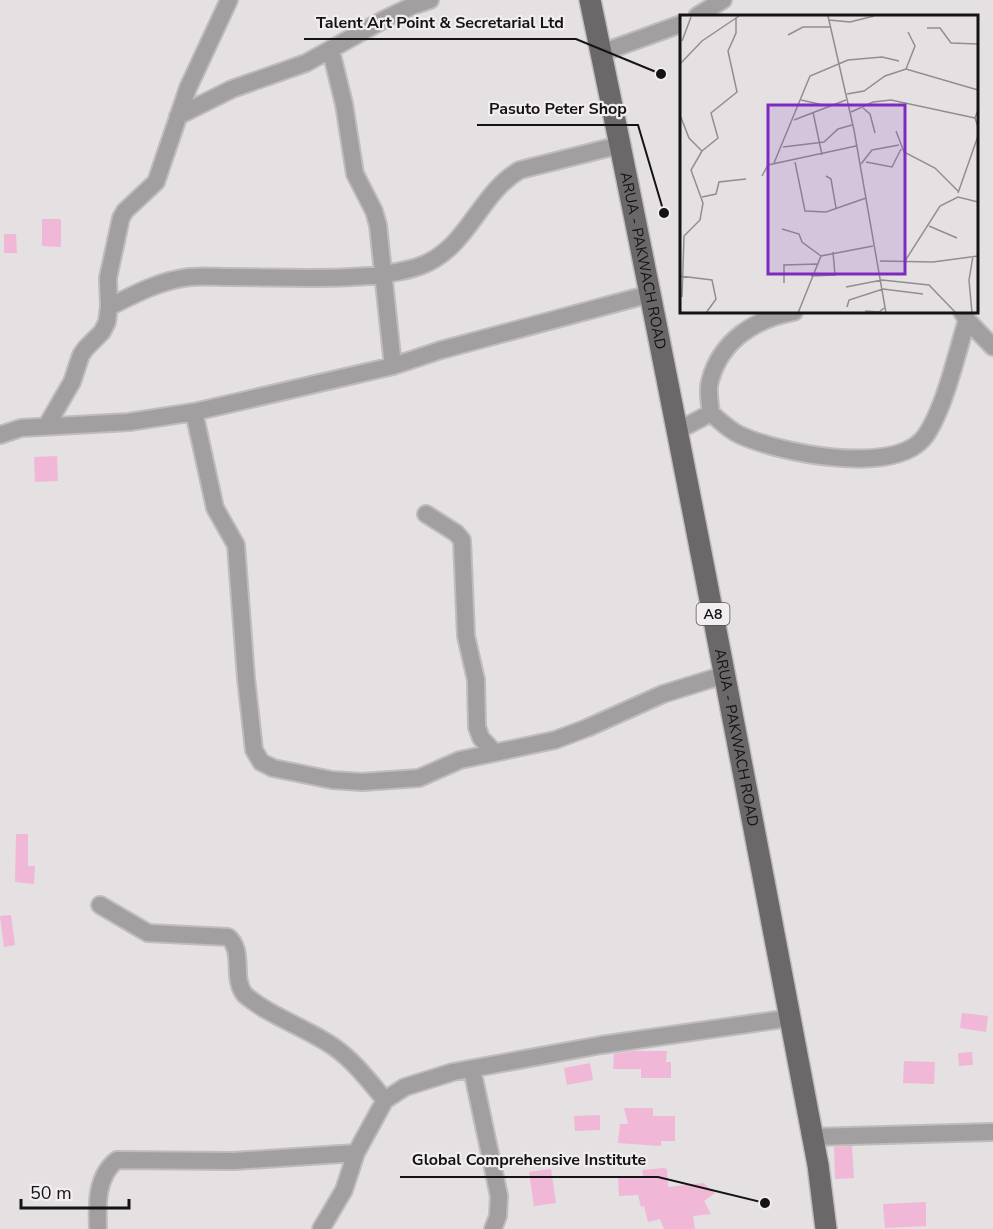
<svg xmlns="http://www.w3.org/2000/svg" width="993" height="1229" font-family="'Nunito Sans',sans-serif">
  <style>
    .building { fill: #f0b7d6 }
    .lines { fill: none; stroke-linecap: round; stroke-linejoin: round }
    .minor-casing { stroke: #c0bbbd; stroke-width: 20 }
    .major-casing { stroke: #c0bbbd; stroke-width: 24 }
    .minor { stroke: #a19fa0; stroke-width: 16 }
    .major { stroke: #6b686a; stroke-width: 21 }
    .labels { text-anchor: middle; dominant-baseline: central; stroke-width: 4.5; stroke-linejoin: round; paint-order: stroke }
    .shield { fill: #f2edf0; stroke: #575456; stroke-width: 1.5 }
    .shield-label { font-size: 14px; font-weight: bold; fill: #151314 }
    .street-label { font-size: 15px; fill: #151314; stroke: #f2edf0 }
    .inset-road { fill: none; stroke: #928e90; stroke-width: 1.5 }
    .view { fill: #7b2cbf; fill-opacity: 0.15; stroke: #7b2cbf; stroke-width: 3 }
    .inset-edge { fill: none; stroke: #151314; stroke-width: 3 }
    .leader { fill: none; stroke: #151314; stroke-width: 2 }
    .callout-dot { fill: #151314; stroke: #f2edf0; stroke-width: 2 }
    .callout-label { font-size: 16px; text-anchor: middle; font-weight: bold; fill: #151314; stroke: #f2edf0; stroke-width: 4.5; stroke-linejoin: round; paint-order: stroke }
  </style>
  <rect width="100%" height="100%" fill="#e5e0e2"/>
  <!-- building -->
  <path class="building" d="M 42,219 L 61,219 L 61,247 L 42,246 Z
    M 4,234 L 16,234 L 17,253 L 4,253 Z
    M 57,456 L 58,481 L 35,482 L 34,457 Z
    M 16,834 L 28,834 L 28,866 L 35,866 L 34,884 L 15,882 Z
    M 11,915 L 15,945 L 4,947 L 0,916 Z
    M 962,1013 L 988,1016 L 986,1032 L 960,1028 Z
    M 634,1051 L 667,1051 L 666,1062 L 671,1062 L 671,1078 L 641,1078 L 641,1069 L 613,1069 L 614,1054 Z
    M 972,1052 L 973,1065 L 959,1066 L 958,1053 Z
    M 904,1061 L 935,1062 L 934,1084 L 903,1083 Z
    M 590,1063 L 593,1080 L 567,1085 L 564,1068 Z
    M 624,1108 L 653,1108 L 653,1116 L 675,1116 L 675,1141 L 661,1141 L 661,1146 L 618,1143 L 620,1124 L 628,1124 Z
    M 600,1115 L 600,1130 L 575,1131 L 574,1116 Z
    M 852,1146 L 854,1178 L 835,1179 L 834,1147 Z
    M 664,1168 L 667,1169 L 668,1187 L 703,1183 L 715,1193 L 704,1201 L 711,1214 L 693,1216 L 695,1229 L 664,1229 L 660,1219 L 648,1222 L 644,1206 L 641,1207 L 638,1195 L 619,1196 L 618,1177 L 643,1176 L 642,1170 Z
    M 551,1169 L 556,1203 L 534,1206 L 529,1172 Z
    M 926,1202 L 926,1226 L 885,1228 L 883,1204 Z"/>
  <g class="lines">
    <!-- minor casing -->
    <g class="minor-casing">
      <path id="minor" d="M 697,16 L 723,0
        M 331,51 L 344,104 L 355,174 L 374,211 L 378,225 L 393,366
        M 601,53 L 681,24
        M 178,116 L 232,89 L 306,63 L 385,19 L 412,6 L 430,0
        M 109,307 C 135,294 161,280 190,277 C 203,276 217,277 230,277 C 276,277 321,280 367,276 C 385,274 403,272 420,266 C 468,249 479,193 520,170 L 620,145
        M 962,312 L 967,320 L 993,347
        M 194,412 L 215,508 L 236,545 L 246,678 L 254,750 L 261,762 L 273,768 L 332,780 L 362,782 L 419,778 L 460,760 L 555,740 L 587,728 L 663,694 L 724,675
        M 711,413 C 720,421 729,430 740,435 C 779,453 889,475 922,440 C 943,416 957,352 967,320
        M 47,425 L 72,382 L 81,355 L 86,348 L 102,332 L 107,322 L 109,307 L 108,278 L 121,218 L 125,211 L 156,182 L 188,88 L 229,0
        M 677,431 L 711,413 C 710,403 707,391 710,381 C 721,340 755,319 794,312
        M 0,435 L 21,428 L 129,422 L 194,412 L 393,366 L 441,350 L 650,294
        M 426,514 L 456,533 L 462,540 L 466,636 L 476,680 L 477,727 L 481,738 L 494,752
        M 100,905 L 148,933 L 228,937 C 245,951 231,978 245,995 C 271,1017 305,1027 334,1047 C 354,1061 369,1081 385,1100
        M 472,1069 L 499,1196 L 498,1216 L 493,1229
        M 813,1137 L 993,1132
        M 98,1229 C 97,1205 96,1176 117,1160 L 234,1161 L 356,1153
        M 321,1229 L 344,1190 L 356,1153 L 385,1100 L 405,1087 L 453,1072 L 601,1045 L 790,1018"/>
    </g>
    <!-- major casing -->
    <g class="major-casing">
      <g id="major">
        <path id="s1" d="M 590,0 C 671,387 744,776 818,1165 L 826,1229"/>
      </g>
    </g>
    <!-- minor -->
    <use href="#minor" class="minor"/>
    <!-- major -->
    <use href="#major" class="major"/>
  </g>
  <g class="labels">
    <!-- shield labels -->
    <rect class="shield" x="696.5" y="603" width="33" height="22" rx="4.5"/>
    <g class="shield-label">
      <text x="713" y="614">A8</text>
    </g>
    <!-- street labels -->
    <g class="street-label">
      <text stroke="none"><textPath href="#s1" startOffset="266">ARUA - PAKWACH ROAD</textPath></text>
      <text stroke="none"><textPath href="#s1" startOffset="752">ARUA - PAKWACH ROAD</textPath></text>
    </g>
  </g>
  <!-- overview -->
  <g transform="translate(680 15)">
    <rect width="298" height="298" fill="#e5e0e2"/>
    <path class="inset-road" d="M 148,1 L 174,115 L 206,298M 149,5 L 170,7 L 194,1M 247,13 L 260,13 L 271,28 L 298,29M 108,20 L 123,12 L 150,12M 2,26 L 11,2M 0,49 L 22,26 L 59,1M 226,54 L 235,31 L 228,17M 167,79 L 184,76 L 205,61 L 226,54 L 298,75M 121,85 L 143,90M 183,93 L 190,99 L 195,118M 298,95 L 295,103 L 298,112M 133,97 L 142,140M 171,97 L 193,87 L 211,85 L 295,103M 0,100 L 9,123 L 22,136 L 11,155 L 23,188 L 20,205 L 4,221 L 2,282M 114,105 L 166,85M 216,116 L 224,137 L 255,153 L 278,176M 103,132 L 144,127 L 158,114 L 172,110M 22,136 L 38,123 L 31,98 L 57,77 L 48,36 L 56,18 L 56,3M 115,147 L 125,196 L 146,197 L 186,183M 186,147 L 212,152 L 221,134M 94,148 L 130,61 L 168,45 L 202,42 L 219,46M 181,149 L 192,135 L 219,130M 82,161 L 88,150 L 176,131M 146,161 L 151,164 L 156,193M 278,178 L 298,121M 22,182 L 36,179 L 39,167 L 66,164M 249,211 L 277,223M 102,214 L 119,219 L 122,227 L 141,241M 200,246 L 253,247 L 298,241M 225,246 L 260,191 L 278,182 L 298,187M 0,261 L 32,265 L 36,284 L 26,298M 131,261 L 155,260 L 153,237M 104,268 L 104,250 L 137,249M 166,272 L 202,265 L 249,270 L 276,298M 167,292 L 169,285 L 203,274 L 243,279M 185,296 L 199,297 L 204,293M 118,298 L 141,241 L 193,231M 292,298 L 289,265 L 293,241"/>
    <path class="view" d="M 88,90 L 225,90 L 225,259 L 88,259 Z"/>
    <rect width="298" height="298" class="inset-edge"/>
  </g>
  <!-- callouts -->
  <path class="leader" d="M661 74L576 39H304M664 213L638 125H477M765 1203L658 1177H400"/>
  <g class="callout-dot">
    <circle cx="661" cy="74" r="6"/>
    <circle cx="664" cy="213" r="6"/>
    <circle cx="765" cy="1203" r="6"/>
  </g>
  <g class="callout-label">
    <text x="440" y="28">Talent Art Point &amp; Secretarial Ltd</text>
    <text x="558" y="114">Pasuto Peter Shop</text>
    <text x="529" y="1165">Global Comprehensive Institute</text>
  </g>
  <!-- scale -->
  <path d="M21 1199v9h108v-9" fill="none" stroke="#151314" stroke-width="3"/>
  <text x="30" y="1199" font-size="18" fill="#151314" stroke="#f2edf0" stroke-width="4.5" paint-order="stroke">50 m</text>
</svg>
